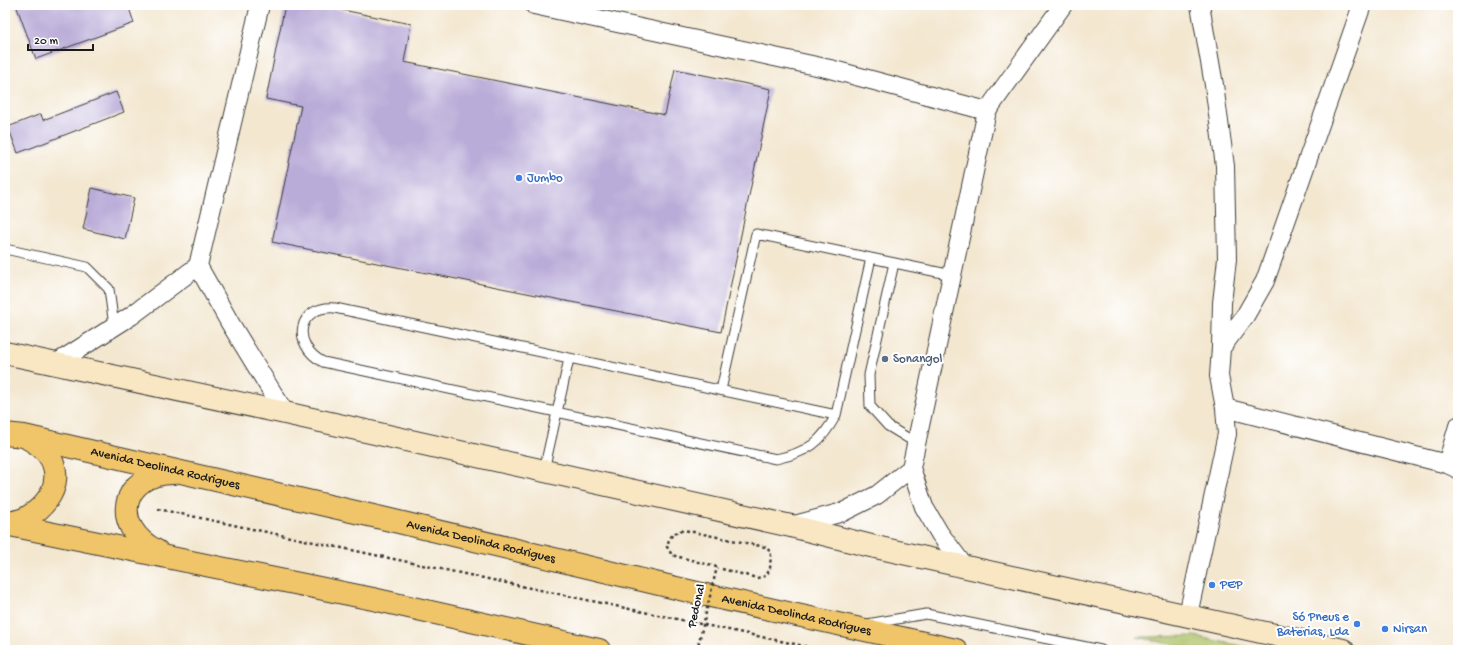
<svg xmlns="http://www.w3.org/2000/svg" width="1463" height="655" font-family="'Gochi Hand',sans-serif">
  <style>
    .green { fill: #abc065; stroke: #646e40 }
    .building { fill: #baacd8 }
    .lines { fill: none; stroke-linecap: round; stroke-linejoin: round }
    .lane-casing { stroke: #3c3a37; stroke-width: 11 }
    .street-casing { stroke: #3c3a37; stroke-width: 20 }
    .secondary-casing { stroke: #3c3a37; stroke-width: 24 }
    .highway-casing { stroke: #3c3a37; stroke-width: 24 }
    .path { stroke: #3c3a37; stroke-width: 2.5; stroke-dasharray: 3 3; stroke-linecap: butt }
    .lane { stroke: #fff; stroke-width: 9 }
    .street { stroke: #fff; stroke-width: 18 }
    .secondary { stroke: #f9e7c3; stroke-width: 22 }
    .highway { stroke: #f0c469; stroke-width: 22 }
    .path-bridge { stroke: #3c3a37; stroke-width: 2.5; stroke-dasharray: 3 3; stroke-linecap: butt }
    .shop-dot { fill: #3f7fe0; stroke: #fff; stroke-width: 1.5 }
    .service-dot { fill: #5c6f8a; stroke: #fff; stroke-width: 1.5 }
    .labels { text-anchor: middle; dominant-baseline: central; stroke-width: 4; stroke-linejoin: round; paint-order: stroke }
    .shop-label { font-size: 13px; fill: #366cbe; stroke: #fff; text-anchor: start }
    .service-label { font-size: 13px; fill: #4e5e75; stroke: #fff; text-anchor: start }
    .street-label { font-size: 13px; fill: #1c1c1c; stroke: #fff }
  </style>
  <rect width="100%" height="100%" fill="#fff"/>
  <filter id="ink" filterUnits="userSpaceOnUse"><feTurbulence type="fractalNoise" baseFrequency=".025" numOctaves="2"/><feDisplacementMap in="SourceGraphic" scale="8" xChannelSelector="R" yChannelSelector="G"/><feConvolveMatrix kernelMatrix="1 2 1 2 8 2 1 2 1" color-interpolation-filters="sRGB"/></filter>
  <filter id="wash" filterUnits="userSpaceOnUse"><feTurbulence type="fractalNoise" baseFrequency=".012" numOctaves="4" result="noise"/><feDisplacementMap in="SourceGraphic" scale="16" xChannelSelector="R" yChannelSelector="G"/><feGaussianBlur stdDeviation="0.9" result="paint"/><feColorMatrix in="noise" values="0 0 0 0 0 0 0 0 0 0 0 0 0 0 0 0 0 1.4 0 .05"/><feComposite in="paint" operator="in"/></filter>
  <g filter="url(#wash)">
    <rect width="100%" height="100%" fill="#f3e7d0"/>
    <!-- green -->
    <path class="green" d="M 1195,636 L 1259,650 L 1198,650 L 1137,637 Z"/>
    <g id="blocks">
      <!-- building -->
      <path class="building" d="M 16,5 L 128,5 L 134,23 L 36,59 Z
        M 285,5 L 318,5 L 411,24 L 404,62 L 665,115 L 675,69 L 771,89 L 721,332 L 272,242 L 301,106 L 266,99 Z
        M 116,92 L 124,112 L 18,153 L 8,127 L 41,114 L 43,120 Z
        M 92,188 L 134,198 L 125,239 L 83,229 Z"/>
    </g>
  </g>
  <g filter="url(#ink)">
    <use href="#blocks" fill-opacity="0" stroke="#3c3a37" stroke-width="1"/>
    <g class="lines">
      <!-- lane casing -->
      <g class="lane-casing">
        <path id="lane" d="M 5,249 L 87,267 L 109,289 L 114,326
          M 894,263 L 869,375 L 870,406 L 888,426 L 916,443
          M 721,390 L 756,234 L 952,275
          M 836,415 L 335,308 C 298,305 290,344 323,362 L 776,459 C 808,452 821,443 836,415 L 871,258
          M 544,470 L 569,359
          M 867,624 L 926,614 L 1101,650"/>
      </g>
      <!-- street casing -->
      <g class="street-casing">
        <path id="street" d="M 534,5 L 830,69 L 987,111
          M 1200,5 L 1214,85 L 1225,166 L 1227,259 L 1222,303 L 1221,348
          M 198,266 L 230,323 L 285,413
          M 55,364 L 131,316 L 198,266 L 260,5
          M 1225,408 L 1447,464 L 1458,469
          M 1447,464 L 1458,426
          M 791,526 L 843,512 L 877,495 L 911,468
          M 964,566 L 940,534 L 924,507 L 911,468 L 987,111 L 1063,5
          M 1188,615 L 1227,434 L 1225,408 L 1219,376 L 1221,348 L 1245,316 L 1265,281 L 1362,5"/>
      </g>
      <!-- secondary casing -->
      <g class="secondary-casing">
        <path id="secondary" d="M 5,353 L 285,413 L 791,526 L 871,546 L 1343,650"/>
      </g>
      <!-- highway casing -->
      <g class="highway-casing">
        <g id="highway">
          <path id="s1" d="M 5,434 L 24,436 L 386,519 L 697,593 L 956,650"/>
          <path d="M 5,524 L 373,599 L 599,650"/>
          <path d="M 5,524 C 12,522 20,521 26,518 C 62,498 67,459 29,439"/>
          <path d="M 157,551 C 109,527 121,473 173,473"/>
        </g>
      </g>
      <!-- path -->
      <path class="path" d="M 158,509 L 823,650
        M 717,567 L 672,555 L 667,547 C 669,536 673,533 684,530 L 765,547 L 771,552 L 770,569 L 766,576 L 757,578 L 722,569"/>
      <!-- lane -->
      <use href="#lane" class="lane"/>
      <!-- street -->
      <use href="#street" class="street"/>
      <!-- secondary -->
      <use href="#secondary" class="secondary"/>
      <!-- highway -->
      <use href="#highway" class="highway"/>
      <!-- path-bridge -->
      <path class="path-bridge" d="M 697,650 L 717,567"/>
    </g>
  </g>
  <!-- markers -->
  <g class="shop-dot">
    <circle cx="519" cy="178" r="4"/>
    <circle cx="1212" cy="585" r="4"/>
    <circle cx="1357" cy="624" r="4"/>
    <circle cx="1385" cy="629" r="4"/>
  </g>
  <circle class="service-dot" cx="885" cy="359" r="4"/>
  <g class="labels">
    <!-- shop labels -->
    <g class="shop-label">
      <text x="527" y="178">Jumbo</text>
      <text x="1220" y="585">PEP</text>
      <text x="1349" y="617" text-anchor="end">Só Pneus e<tspan x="1349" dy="15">Baterias, Lda</tspan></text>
      <text x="1393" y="629">Nirsan</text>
    </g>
    <!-- service labels -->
    <g class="service-label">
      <text x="893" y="359">Sonangol</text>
    </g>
    <!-- street labels -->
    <g class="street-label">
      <text stroke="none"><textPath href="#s1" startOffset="164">Avenida Deolinda Rodrigues</textPath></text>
      <text stroke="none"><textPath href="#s1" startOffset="488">Avenida Deolinda Rodrigues</textPath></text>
      <text transform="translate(697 606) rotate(-77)">Pedonal</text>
      <text stroke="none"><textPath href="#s1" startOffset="812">Avenida Deolinda Rodrigues</textPath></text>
    </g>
  </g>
  <!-- margin -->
  <rect width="1463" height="655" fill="none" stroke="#fff" stroke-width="20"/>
  <!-- scale -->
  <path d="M28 44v6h65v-6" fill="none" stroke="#1c1c1c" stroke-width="2"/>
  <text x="34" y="44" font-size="12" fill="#1c1c1c" stroke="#ffffff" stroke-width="3" paint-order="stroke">20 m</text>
</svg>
